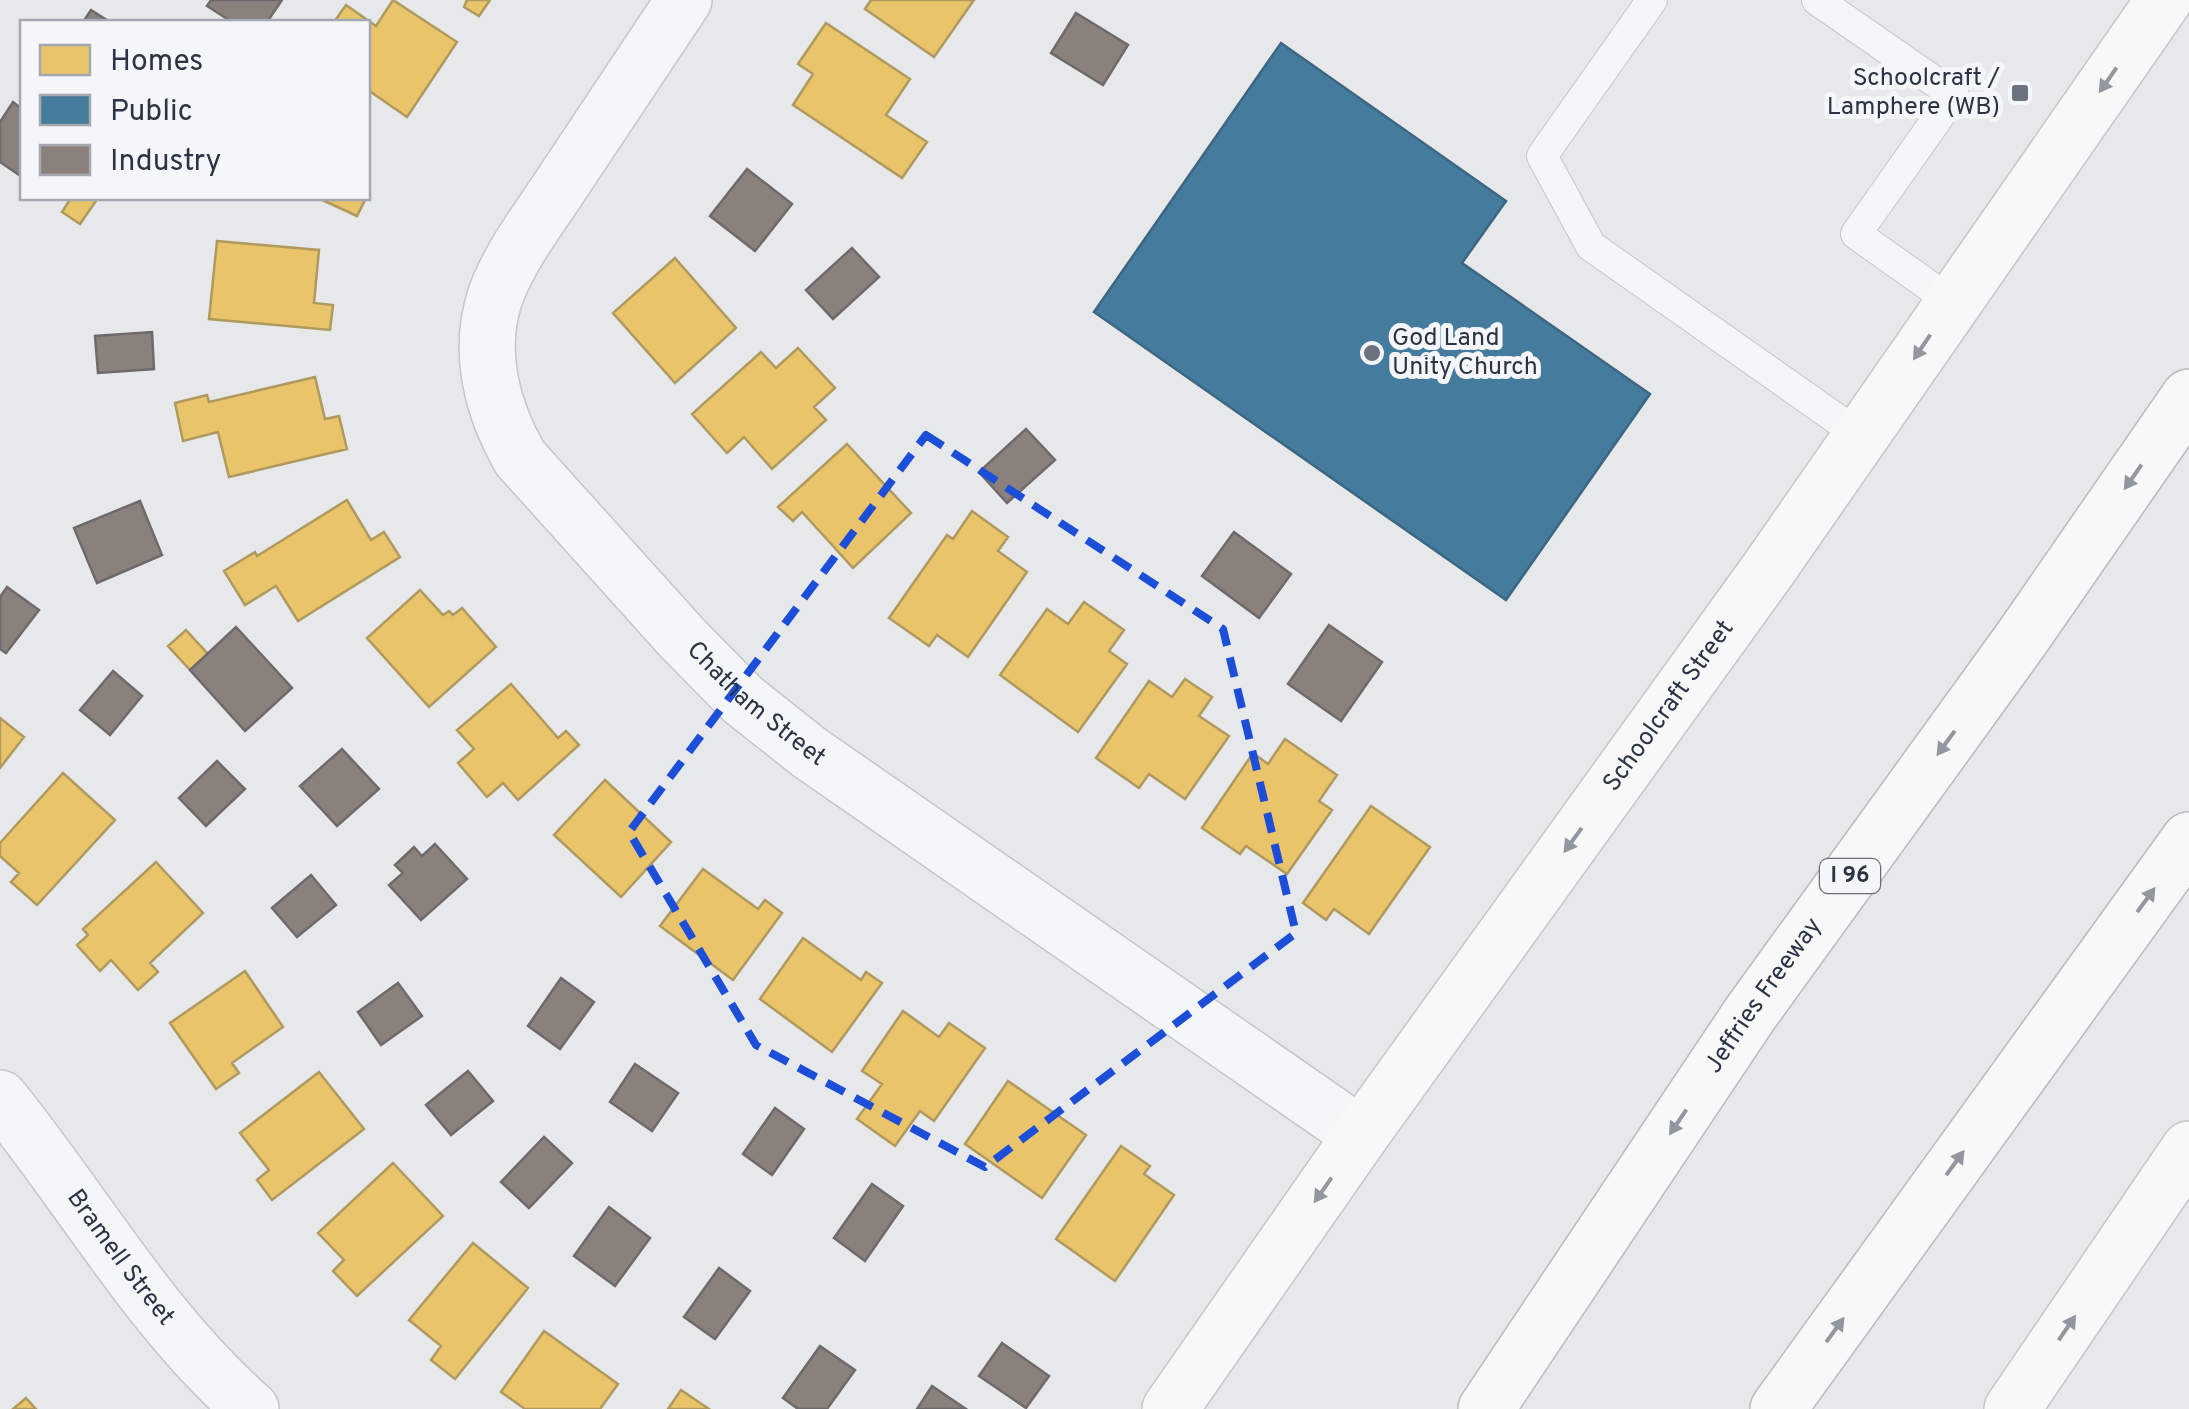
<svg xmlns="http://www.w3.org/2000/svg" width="2189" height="1409" font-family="Overpass,sans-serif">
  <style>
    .homes { fill: #e9c46a; stroke: #b0995f; stroke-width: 2.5 }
    .public { fill: #457b9d; stroke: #3d6683; stroke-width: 2.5 }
    .industry { fill: #8a817c; stroke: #6e6a6c; stroke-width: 2.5 }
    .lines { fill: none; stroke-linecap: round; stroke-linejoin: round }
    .lane-casing { stroke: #c4c6c8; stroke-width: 32 }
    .street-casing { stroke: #c4c6c8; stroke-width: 58 }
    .secondary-casing { stroke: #c4c6c8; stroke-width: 58 }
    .highway-casing { stroke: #b8bbbf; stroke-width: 58 }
    .lane { stroke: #f5f6f7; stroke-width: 30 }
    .street { stroke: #f5f6f7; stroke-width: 55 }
    .secondary { stroke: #f8f8f8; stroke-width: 55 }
    .highway { stroke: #f8f8f8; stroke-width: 55 }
    .oneway { fill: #92969e }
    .marked { fill: none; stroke: #1d4ed8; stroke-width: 8; stroke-dasharray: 20 12; stroke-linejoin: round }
    .poi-dot { fill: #6c737f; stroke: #f4f6f9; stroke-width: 4 }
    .labels { text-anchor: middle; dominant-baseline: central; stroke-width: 10; stroke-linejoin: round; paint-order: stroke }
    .shield { fill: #f4f6f9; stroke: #676e7b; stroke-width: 2.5 }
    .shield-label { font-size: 22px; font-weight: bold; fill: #2b3445 }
    .poi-label { font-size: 25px; fill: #2b3445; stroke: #f4f6f9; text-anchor: end }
    .street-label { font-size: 25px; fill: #2b3445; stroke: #f4f6f9 }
  </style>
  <rect width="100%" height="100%" fill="#e6e8ea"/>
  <!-- homes -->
  <path class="homes" d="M 393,0 L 457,42 L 407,117 L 368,90 L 368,22 L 334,22 L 346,5 L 376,26 Z
    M 467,0 L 490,0 L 479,16 L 464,7 Z
    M 871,0 L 974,0 L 934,57 L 865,9 Z
    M 826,23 L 910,79 L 886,115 L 927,142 L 902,178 L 793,105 L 813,74 L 798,64 Z
    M 71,198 L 98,198 L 80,224 L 62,212 Z
    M 318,198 L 366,198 L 357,216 Z
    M 217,241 L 319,250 L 314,303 L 333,305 L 330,330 L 209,319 Z
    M 675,258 L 736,328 L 675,383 L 613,313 Z
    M 798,348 L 835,388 L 814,407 L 826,420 L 772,469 L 744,437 L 727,453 L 692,414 L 761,352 L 776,368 Z
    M 315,377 L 325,419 L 339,416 L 347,449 L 229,477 L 218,432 L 183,441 L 175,403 L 207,395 L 209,402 Z
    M 847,444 L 911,513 L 853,568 L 802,512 L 793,521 L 778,507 Z
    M 347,500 L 371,540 L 384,532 L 400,557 L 298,621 L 276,586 L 245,605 L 224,571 L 255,552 L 257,556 Z
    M 972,511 L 1008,537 L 998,551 L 1027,572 L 968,657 L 937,635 L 929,646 L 889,618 L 947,535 L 953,539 Z
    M 420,590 L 443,615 L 449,611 L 453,615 L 462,608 L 496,647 L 429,707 L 367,638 Z
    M 1084,602 L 1124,630 L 1109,651 L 1127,664 L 1078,732 L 1000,675 L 1047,609 L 1068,624 Z
    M 186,630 L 208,654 L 190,670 L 168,646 Z
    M 1185,679 L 1212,697 L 1199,716 L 1229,736 L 1185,799 L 1149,774 L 1139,788 L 1096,758 L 1149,681 L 1172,697 Z
    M 511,684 L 558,738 L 566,731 L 579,745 L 518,800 L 503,783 L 487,797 L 458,763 L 474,749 L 457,730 Z
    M 0,718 L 24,737 L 0,768 Z
    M 1285,739 L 1337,775 L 1319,801 L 1332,810 L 1287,874 L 1246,846 L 1240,854 L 1202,828 L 1253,753 L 1268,764 Z
    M 63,773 L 115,820 L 37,905 L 11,882 L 19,873 L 0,856 L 0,843 Z
    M 605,780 L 671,842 L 621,897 L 554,835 Z
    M 1371,806 L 1430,847 L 1369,934 L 1334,909 L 1326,920 L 1303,903 Z
    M 156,862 L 203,913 L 150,963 L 158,972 L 138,990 L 111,960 L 100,971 L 77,945 L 88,935 L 83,929 Z
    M 703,869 L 758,909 L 765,900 L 782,913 L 733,980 L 660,926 Z
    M 803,938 L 861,980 L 866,972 L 882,983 L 832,1052 L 760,999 Z
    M 245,971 L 283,1027 L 232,1063 L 239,1073 L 216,1089 L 170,1023 Z
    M 903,1011 L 939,1037 L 949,1023 L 985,1048 L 934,1121 L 920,1111 L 895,1146 L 857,1119 L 882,1084 L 862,1071 Z
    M 319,1072 L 364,1129 L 272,1200 L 257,1180 L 269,1170 L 240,1133 Z
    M 1008,1081 L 1086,1135 L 1042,1198 L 965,1144 Z
    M 1121,1146 L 1150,1166 L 1144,1174 L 1174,1195 L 1115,1281 L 1056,1239 Z
    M 393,1163 L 443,1216 L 357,1296 L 333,1271 L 344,1260 L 318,1233 Z
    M 473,1243 L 528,1288 L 455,1379 L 431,1360 L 441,1346 L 409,1320 Z
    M 544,1331 L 618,1384 L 600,1409 L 525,1409 L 501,1392 Z
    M 681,1390 L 709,1409 L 668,1409 Z
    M 26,1398 L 36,1409 L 13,1409 Z"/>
  <!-- public -->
  <path class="public" d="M 1281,43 L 1506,201 L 1462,263 L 1650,394 L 1506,600 L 1094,312 Z"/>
  <!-- industry -->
  <path class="industry" d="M 211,0 L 282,0 L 267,22 L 232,22 L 207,6 Z
    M 91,10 L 110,22 L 83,22 Z
    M 1076,13 L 1128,45 L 1103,85 L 1051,53 Z
    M 13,102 L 22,109 L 22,177 L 0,162 L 0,122 Z
    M 747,169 L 792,204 L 755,251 L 710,216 Z
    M 852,248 L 879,277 L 833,319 L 806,290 Z
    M 152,332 L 154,369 L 98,373 L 95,336 Z
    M 1026,429 L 1055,460 L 1007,503 L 979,472 Z
    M 140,501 L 162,555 L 97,583 L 74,528 Z
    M 1234,532 L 1291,574 L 1259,618 L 1202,576 Z
    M 7,587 L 39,610 L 6,653 L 0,649 L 0,597 Z
    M 1329,625 L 1382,662 L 1341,721 L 1288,684 Z
    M 236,627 L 292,688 L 245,731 L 190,670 Z
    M 113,671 L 142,696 L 110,735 L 80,710 Z
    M 342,749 L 379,789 L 337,826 L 300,786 Z
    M 217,761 L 245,789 L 206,826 L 179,798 Z
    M 435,844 L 467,879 L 421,920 L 389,885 L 403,873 L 395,865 L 414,847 L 422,856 Z
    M 311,875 L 336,905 L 297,937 L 272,908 Z
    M 561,978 L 594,1002 L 560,1049 L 528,1026 Z
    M 398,983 L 422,1016 L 381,1045 L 358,1012 Z
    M 635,1064 L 678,1093 L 652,1131 L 610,1102 Z
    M 468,1071 L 493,1101 L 451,1135 L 426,1105 Z
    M 775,1108 L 804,1129 L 772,1175 L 743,1154 Z
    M 544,1137 L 572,1163 L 529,1208 L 501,1182 Z
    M 872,1184 L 903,1206 L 865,1261 L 834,1238 Z
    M 609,1207 L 650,1238 L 615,1286 L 574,1256 Z
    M 719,1268 L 750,1291 L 715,1339 L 684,1317 Z
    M 1002,1343 L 1049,1376 L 1026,1408 L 979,1376 Z
    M 820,1346 L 855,1370 L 827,1409 L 798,1409 L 783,1398 Z
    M 932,1386 L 966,1409 L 917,1409 Z"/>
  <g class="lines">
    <!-- lane casing -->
    <g class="lane-casing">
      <path id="lane" d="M 1652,0 L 1542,156 L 1591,246 L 1861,436
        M 1817,0 L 1954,95 L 1856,234 L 1952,302"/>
    </g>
    <!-- street casing -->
    <g class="street-casing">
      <g id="street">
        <path id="s1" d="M 684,0 C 643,62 602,123 561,185 C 538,220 509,257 495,297 C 477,352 492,409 520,458 L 683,639 L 743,700 L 810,753 L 1361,1135"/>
        <path id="s2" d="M 0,1098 C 84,1201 150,1321 251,1409"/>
      </g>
    </g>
    <!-- secondary casing -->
    <g class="secondary-casing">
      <g id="secondary">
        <path id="s3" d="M 1170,1409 L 1361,1135 L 1770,567 L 2164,0"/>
        <path d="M 2012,1409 L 2189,1149"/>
      </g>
    </g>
    <!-- highway casing -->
    <g class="highway-casing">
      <g id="highway">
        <path id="s4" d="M 1486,1409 L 1750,1014 L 2022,638 L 2189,397"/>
        <path d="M 1778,1409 L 2189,840"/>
      </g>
    </g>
    <!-- lane -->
    <use href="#lane" class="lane"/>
    <!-- street -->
    <use href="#street" class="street"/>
    <!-- secondary -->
    <use href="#secondary" class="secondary"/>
    <!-- highway -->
    <use href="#highway" class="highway"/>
  </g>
  <!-- one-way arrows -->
  <defs><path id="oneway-solid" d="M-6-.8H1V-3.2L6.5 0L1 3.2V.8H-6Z" transform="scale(2.5)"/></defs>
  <g class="oneway">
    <use href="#oneway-solid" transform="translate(2108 80) rotate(125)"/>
    <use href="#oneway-solid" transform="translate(1922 347) rotate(124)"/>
    <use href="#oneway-solid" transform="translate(2133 477) rotate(125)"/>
    <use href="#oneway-solid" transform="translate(1946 743) rotate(126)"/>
    <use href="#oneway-solid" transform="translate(1573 840) rotate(126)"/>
    <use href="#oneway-solid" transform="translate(2146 900) rotate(-54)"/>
    <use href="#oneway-solid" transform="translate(1678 1122) rotate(124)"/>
    <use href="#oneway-solid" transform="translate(1955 1163) rotate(-54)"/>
    <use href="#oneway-solid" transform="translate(1323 1190) rotate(125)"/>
    <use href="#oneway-solid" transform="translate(2067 1328) rotate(-56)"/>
    <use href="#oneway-solid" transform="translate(1835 1330) rotate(-54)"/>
  </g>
  <!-- marked area -->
  <path class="marked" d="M 926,435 L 1223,629 L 1296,933 L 985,1167 L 756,1045 L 629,832 Z"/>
  <!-- markers -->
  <g class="poi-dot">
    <rect x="2010" y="83" width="20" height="20" rx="5"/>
    <circle cx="1372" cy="353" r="10"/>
  </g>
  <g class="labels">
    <!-- shield labels -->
    <rect class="shield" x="1820" y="859" width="60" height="34" rx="8"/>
    <g class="shield-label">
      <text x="1850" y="876">I 96</text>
    </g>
    <!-- poi labels -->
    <g class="poi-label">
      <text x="2000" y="79">Schoolcraft /<tspan x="2000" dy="29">Lamphere (WB)</tspan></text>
      <text x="1392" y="339" text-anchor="start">God Land<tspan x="1392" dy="29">Unity Church</tspan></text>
    </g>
    <!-- street labels -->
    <g class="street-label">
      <text stroke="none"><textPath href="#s1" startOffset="862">Chatham Street</textPath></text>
      <text stroke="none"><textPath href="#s3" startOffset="862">Schoolcraft Street</textPath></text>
      <text stroke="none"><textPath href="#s4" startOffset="498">Jeffries Freeway</textPath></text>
      <text stroke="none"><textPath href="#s2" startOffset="200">Bramell Street</textPath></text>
    </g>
  </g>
  <!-- legend -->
  <rect x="20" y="20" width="350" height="180" fill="#f4f6f9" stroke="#a4a8b1" stroke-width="2.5"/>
  <rect x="40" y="45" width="50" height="30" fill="#e9c46a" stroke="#a4a8b1" stroke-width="2.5"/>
  <text x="110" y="70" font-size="30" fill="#2b3445">Homes</text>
  <rect x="40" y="95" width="50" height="30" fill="#457b9d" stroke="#a4a8b1" stroke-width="2.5"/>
  <text x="110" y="120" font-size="30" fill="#2b3445">Public</text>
  <rect x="40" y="145" width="50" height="30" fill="#8a817c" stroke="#a4a8b1" stroke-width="2.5"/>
  <text x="110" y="170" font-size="30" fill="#2b3445">Industry</text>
</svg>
